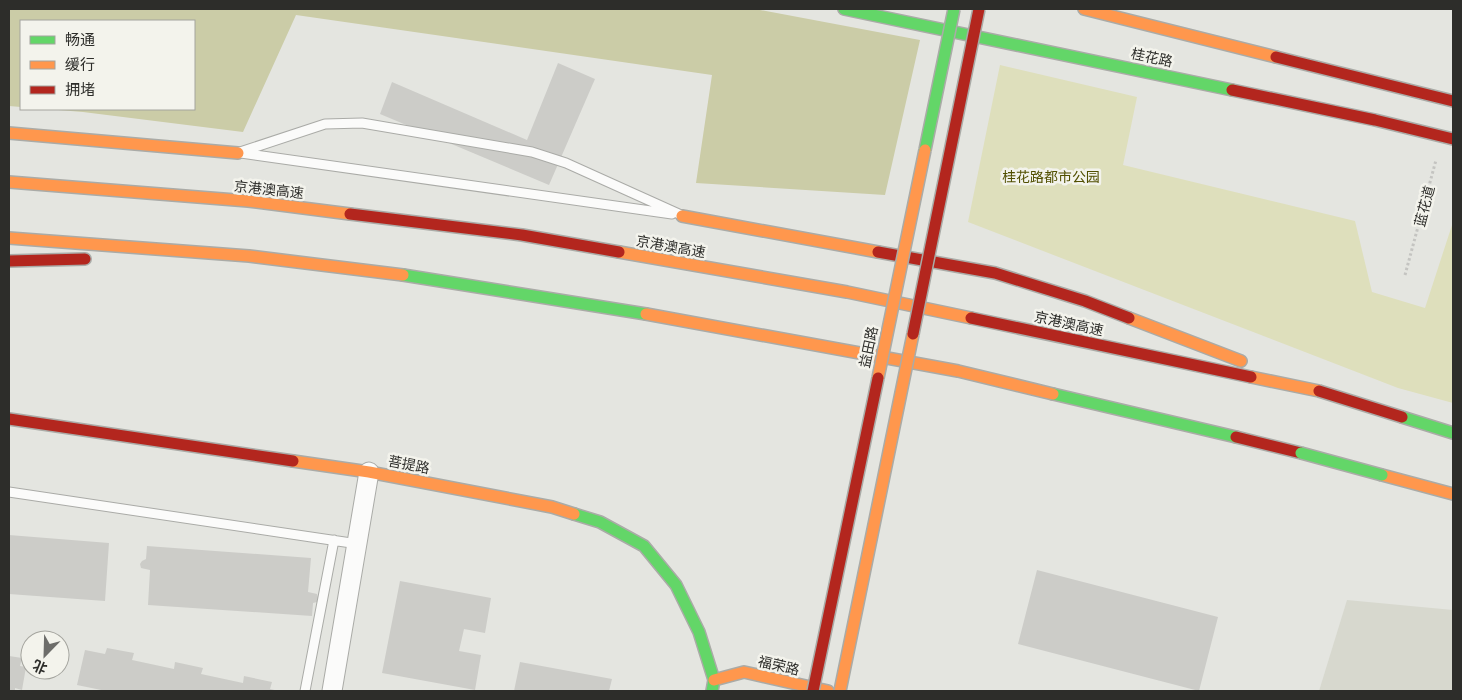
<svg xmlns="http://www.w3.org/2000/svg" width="1462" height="700" font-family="'Titillium Web','Noto Sans SC',sans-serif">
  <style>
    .built { fill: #d7d8ce }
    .green { fill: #dedfbc }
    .forest { fill: #cbcca7 }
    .building { fill: #ccccc8 }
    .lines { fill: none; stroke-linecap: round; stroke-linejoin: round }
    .lane-casing { stroke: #aaaba7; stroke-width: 11 }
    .street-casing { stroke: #aaaba7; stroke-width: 21 }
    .fast-casing { stroke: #aaaba7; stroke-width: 14 }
    .slow-casing { stroke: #aaaba7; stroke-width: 14 }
    .jam-casing { stroke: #aaaba7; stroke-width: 14 }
    .path { stroke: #c4c4c1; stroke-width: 3; stroke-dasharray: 2.5 2.5; stroke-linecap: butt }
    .lane { stroke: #fbfbfa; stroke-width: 9 }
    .street { stroke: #fbfbfa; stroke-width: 19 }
    .fast { stroke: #63d668; stroke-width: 11 }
    .slow { stroke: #ff974d; stroke-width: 11 }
    .jam { stroke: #b3261e; stroke-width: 11 }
    .fast-bridge-casing { stroke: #aaaba7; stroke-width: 14; stroke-linecap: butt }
    .slow-bridge-casing { stroke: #aaaba7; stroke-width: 14; stroke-linecap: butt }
    .jam-bridge-casing { stroke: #aaaba7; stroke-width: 14; stroke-linecap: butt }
    .fast-bridge { stroke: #63d668; stroke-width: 11 }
    .slow-bridge { stroke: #ff974d; stroke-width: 11 }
    .jam-bridge { stroke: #b3261e; stroke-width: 11 }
    .labels { text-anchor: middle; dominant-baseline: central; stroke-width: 5; stroke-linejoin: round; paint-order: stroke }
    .street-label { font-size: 14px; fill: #2d2d2a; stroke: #f3f3ec }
    .park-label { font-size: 14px; fill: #514f00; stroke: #f3f3ec }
  </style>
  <rect width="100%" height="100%" fill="#e4e5e0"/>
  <!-- built -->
  <path class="built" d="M 1347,600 L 1453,610 L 1453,691 L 1319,691 Z"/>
  <!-- green -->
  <path class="green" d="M 1000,65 L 1137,97 L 1123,165 L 1355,221 L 1372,292 L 1425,308 L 1453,222 L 1453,403 L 1398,388 L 968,222 Z"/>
  <!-- forest -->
  <path class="forest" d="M 9,9 L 755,9 L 920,40 L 885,195 L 696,183 L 712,75 L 296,15 L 243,132 L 83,112 L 46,109 L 194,109 L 194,21 L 21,21 L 21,107 L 9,106 Z"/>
  <!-- building -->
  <path class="building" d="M 558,63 L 595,79 L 549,185 L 380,114 L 392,82 L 527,140 Z
    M 9,535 L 109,543 L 105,601 L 9,594 Z
    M 147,546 L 311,558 L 308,592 L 317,594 L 318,598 L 317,602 L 313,603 L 312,616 L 148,605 L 150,570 L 141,568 L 140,564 L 142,561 L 146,559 Z
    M 1037,570 L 1218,617 L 1199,691 L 1018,644 Z
    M 400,581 L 491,598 L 485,633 L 464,629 L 459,651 L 481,655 L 475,690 L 382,673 Z
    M 107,648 L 134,653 L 132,660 L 174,669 L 175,662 L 203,668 L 201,674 L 243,683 L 244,676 L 272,682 L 270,689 L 279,691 L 106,691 L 77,685 L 85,650 L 105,654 Z
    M 9,656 L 22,658 L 20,666 L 26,667 L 22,690 L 15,688 L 15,691 L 9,690 Z
    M 520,662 L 612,679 L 609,691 L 514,691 Z"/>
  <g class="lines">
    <!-- lane casing -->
    <g class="lane-casing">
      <path id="lane" d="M 240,152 L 325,124 L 362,123 L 532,152 L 566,163 L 679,214
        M 241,153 L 672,214
        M 9,492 L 358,544
        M 305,691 L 334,540"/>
    </g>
    <!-- street casing -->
    <g class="street-casing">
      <path id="street" d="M 332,691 L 369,472"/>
    </g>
    <!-- fast casing -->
    <g class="fast-casing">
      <path id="fast" d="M 844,9 L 1232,90
        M 403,275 L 646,314
        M 1053,394 L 1236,437
        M 1402,417 L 1453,433
        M 574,514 L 600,522 L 644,546 L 676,585 L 699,632 L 714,680 L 712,691"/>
    </g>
    <!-- slow casing -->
    <g class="slow-casing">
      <path id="slow" d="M 1084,9 L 1276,57
        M 9,133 L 238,153
        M 9,182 L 248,201 L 350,214
        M 682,216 L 878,252
        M 9,238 L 249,256 L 403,275
        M 619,252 L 847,292 L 971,318
        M 646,314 L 958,371 L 1053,394
        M 1129,318 L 1241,361
        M 1251,377 L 1319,391
        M 293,461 L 369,472 L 552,507 L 574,514
        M 1382,475 L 1453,494
        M 714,680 L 744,672 L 828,691"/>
    </g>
    <!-- jam casing -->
    <g class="jam-casing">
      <path id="jam" d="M 1276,57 L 1453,101
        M 1232,90 L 1375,120 L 1453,139
        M 350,214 L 522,235 L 619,252
        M 878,252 L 995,273 L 1085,301 L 1129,318
        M 9,261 L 85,259
        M 971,318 L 1251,377
        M 9,419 L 293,461
        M 1236,437 L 1301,453"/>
    </g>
    <!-- path -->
    <path class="path" d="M 1405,275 L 1436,160"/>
    <!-- lane -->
    <use href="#lane" class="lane"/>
    <!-- street -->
    <use href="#street" class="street"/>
    <!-- fast -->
    <use href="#fast" class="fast"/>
    <!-- slow -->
    <use href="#slow" class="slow"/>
    <!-- jam -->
    <use href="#jam" class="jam"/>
    <!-- fast-bridge casing -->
    <g class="fast-bridge-casing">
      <path id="fast-bridge" d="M 925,150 L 954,9
        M 1301,453 L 1382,475"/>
    </g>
    <!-- slow-bridge casing -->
    <g class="slow-bridge-casing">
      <path id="slow-bridge" d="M 878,378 L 925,150
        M 840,691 L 913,334"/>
    </g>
    <!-- jam-bridge casing -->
    <g class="jam-bridge-casing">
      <path id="jam-bridge" d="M 913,334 L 979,9
        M 1319,391 L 1402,417
        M 813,691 L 878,378"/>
    </g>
    <!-- fast-bridge -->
    <use href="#fast-bridge" class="fast-bridge"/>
    <!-- slow-bridge -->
    <use href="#slow-bridge" class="slow-bridge"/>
    <!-- jam-bridge -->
    <use href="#jam-bridge" class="jam-bridge"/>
  </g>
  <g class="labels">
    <!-- street labels -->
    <g class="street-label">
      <text transform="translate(1152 57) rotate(12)">桂花路</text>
      <text transform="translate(269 189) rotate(6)">京港澳高速</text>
      <text transform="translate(1424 206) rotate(-75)">蓝花道</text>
      <text transform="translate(671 246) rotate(10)">京港澳高速</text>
      <text transform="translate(1069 323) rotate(12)">京港澳高速</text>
      <text transform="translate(868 347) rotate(-78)">益田路</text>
      <text transform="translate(409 464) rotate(11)">菩提路</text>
      <text transform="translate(779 665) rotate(13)">福荣路</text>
    </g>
    <!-- park labels -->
    <g class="park-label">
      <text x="1051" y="176">桂花路都市公园</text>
    </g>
  </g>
  <!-- border -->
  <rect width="1462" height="700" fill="none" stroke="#2d2d2a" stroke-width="20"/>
  <!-- legend -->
  <rect x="20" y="20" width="175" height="90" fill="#f3f3ec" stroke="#a4a49e"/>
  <rect x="30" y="36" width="25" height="8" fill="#63d668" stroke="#a4a49e"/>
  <text x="65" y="45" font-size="15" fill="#2d2d2a">畅通</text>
  <rect x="30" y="61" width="25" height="8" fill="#ff974d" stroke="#a4a49e"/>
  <text x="65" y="70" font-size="15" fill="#2d2d2a">缓行</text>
  <rect x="30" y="86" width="25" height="8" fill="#b3261e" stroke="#a4a49e"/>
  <text x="65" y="95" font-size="15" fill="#2d2d2a">拥堵</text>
  <!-- north arrow -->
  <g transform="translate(45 655) rotate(203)"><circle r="24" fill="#f3f3ec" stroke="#a4a49e"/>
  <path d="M0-4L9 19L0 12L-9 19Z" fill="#6d6d6a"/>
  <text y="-8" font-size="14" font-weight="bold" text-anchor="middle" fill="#2d2d2a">北</text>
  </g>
</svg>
